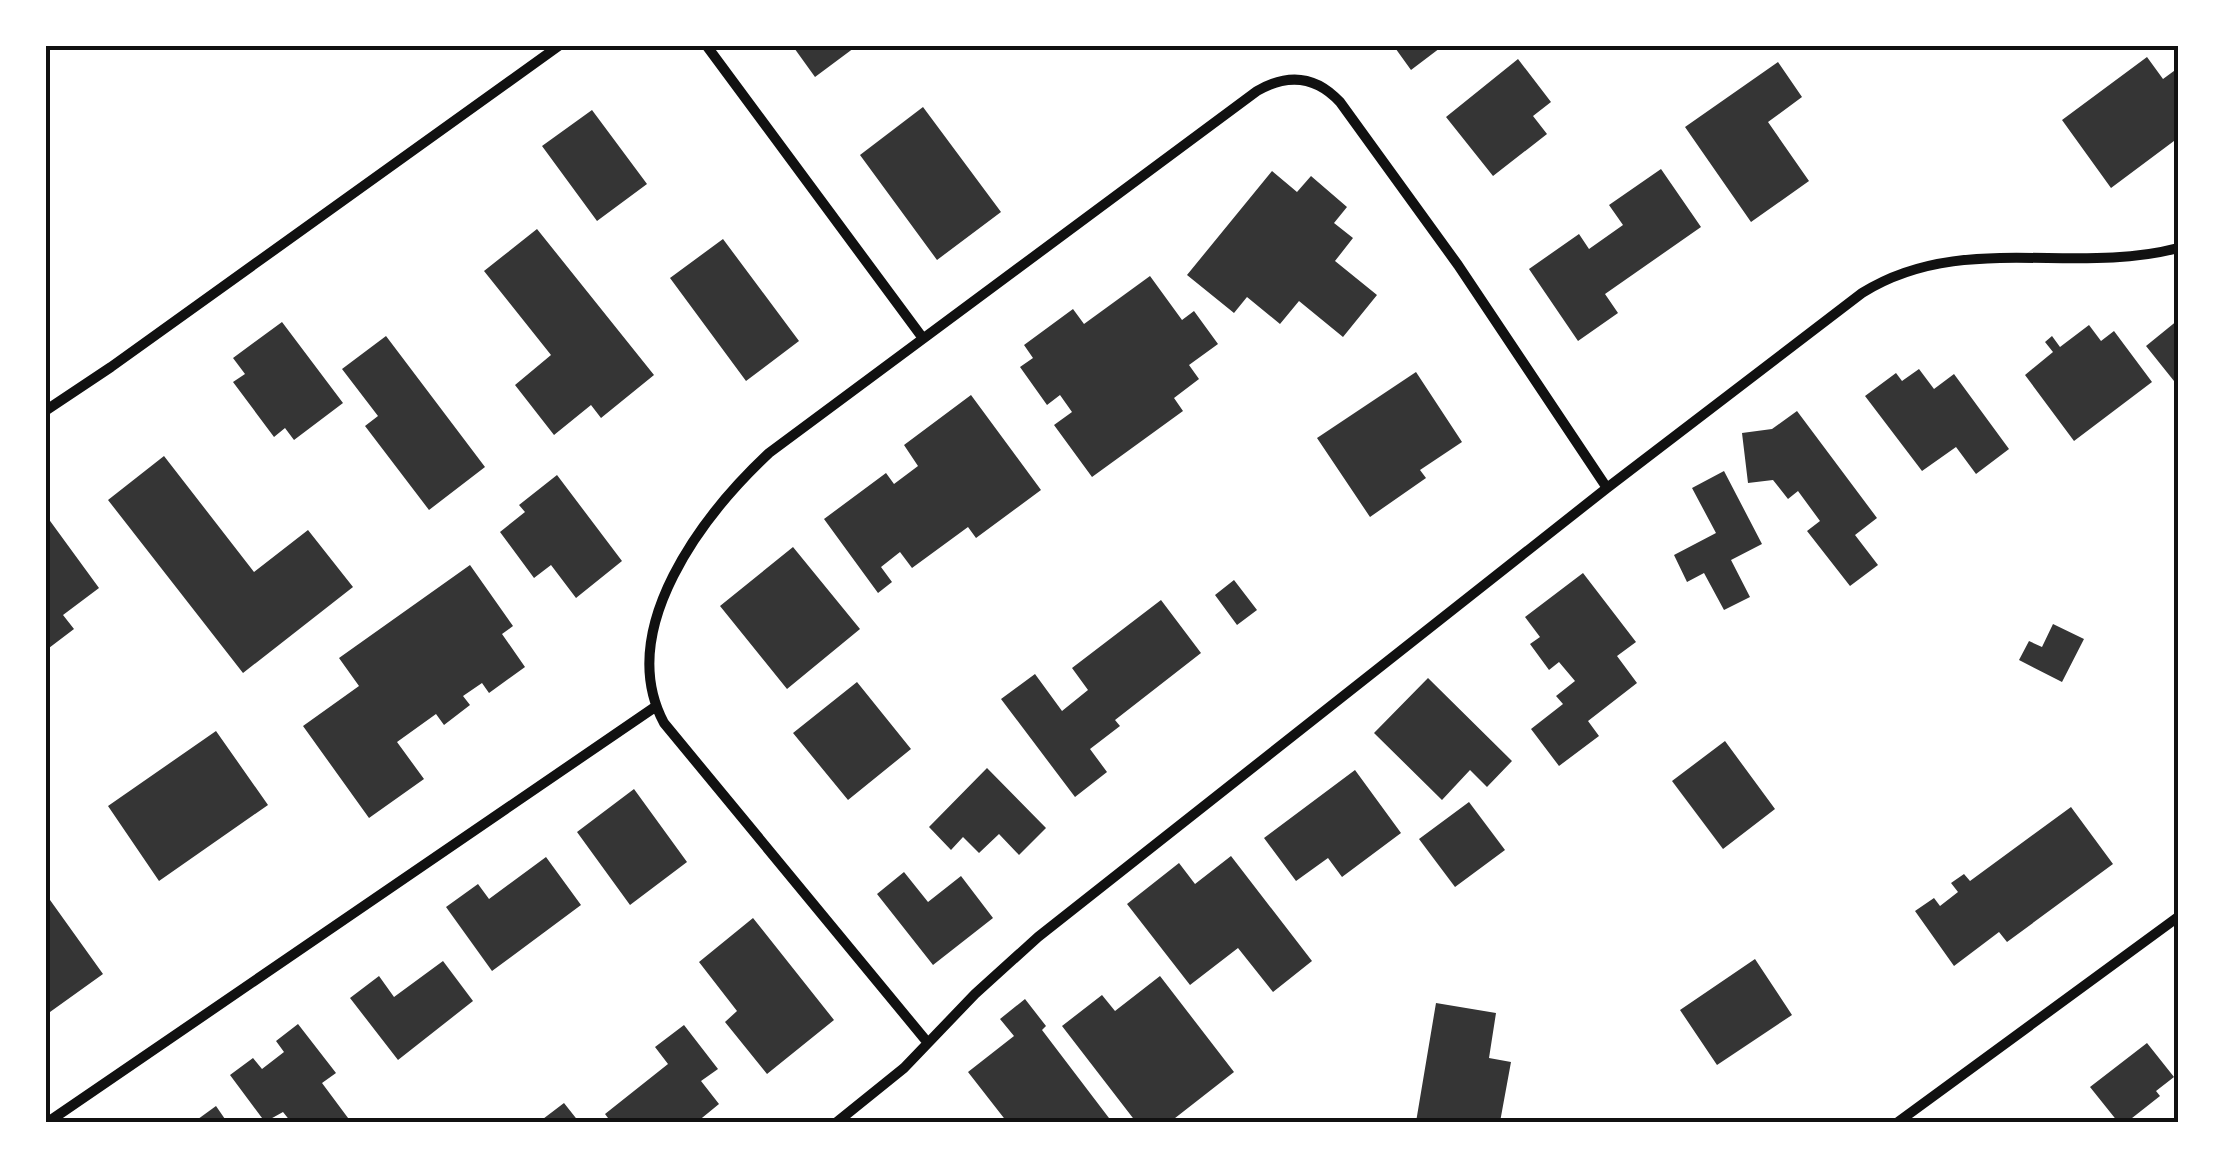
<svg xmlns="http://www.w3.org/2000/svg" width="2223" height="1167" font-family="'Sofia Sans Condensed',sans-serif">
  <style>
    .building { fill: #353535 }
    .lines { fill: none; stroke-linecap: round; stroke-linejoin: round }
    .minor { stroke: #111; stroke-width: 10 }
    .neatline { fill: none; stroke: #111; stroke-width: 4 }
  </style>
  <rect width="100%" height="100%" fill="#fff"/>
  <!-- building -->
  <path class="building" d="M 792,45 L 858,45 L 815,77 Z
    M 1393,45 L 1444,45 L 1411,70 Z
    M 2147,57 L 2163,79 L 2178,68 L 2178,138 L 2111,188 L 2062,120 Z
    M 1518,59 L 1551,102 L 1533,116 L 1547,134 L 1493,176 L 1446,117 Z
    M 1778,62 L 1802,97 L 1768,122 L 1809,181 L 1751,222 L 1685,127 Z
    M 923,107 L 1001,212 L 937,260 L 860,155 Z
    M 592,110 L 647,184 L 597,221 L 542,146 Z
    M 1661,169 L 1701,227 L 1605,294 L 1618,313 L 1578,341 L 1529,269 L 1579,234 L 1589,249 L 1623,225 L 1609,205 Z
    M 1272,171 L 1297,192 L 1311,176 L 1347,207 L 1334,223 L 1353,238 L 1335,261 L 1377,295 L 1343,337 L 1299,301 L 1280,324 L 1247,297 L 1234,313 L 1187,275 Z
    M 537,229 L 654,375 L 601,418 L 591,405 L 554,435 L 515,385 L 551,355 L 484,271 Z
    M 723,239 L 799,341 L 746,381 L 670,278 Z
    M 1150,276 L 1182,320 L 1194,311 L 1218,344 L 1189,365 L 1199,379 L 1174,398 L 1183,411 L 1092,477 L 1054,425 L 1072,412 L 1060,395 L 1047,405 L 1020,367 L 1033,358 L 1024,345 L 1073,309 L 1084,324 Z
    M 2178,320 L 2178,386 L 2146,346 Z
    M 282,322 L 343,403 L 294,440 L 285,428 L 274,437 L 233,382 L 245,374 L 233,358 Z
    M 2089,325 L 2101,341 L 2114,331 L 2152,382 L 2074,441 L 2025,375 L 2053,352 L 2045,342 L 2052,336 L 2060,347 Z
    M 386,336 L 485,467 L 429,510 L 365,426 L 378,416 L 342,369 Z
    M 1919,369 L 1934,389 L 1954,374 L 2009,449 L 1976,474 L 1956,447 L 1922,471 L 1865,396 L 1896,373 L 1902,381 Z
    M 1416,372 L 1462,442 L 1420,470 L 1426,478 L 1370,517 L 1317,438 Z
    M 971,395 L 1041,490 L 976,538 L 968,527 L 912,568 L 900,552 L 881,567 L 892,582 L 878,593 L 824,519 L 886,473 L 894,484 L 918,466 L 904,445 Z
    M 1797,411 L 1877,518 L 1855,535 L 1878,565 L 1850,586 L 1807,531 L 1820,521 L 1798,491 L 1788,499 L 1773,480 L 1748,483 L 1742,433 L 1772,429 Z
    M 164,456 L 254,572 L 308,530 L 353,587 L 243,673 L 108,500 Z
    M 1724,471 L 1762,544 L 1731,560 L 1750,597 L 1724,610 L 1704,573 L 1687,582 L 1674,555 L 1716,533 L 1692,488 Z
    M 557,475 L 622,561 L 576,598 L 551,565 L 534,578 L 500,532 L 525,512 L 519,505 Z
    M 45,514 L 99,588 L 63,615 L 74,629 L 45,651 Z
    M 793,547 L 860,629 L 787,689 L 720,606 Z
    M 470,565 L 513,626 L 502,634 L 525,667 L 489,693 L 482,683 L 463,696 L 470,705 L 444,725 L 436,714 L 397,742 L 424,779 L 369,818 L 303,726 L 359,686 L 339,658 Z
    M 1583,573 L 1636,642 L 1617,656 L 1637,683 L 1588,721 L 1599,736 L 1559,766 L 1531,729 L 1563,704 L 1556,696 L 1575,681 L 1559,662 L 1549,670 L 1530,644 L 1540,637 L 1525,617 Z
    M 1234,580 L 1257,610 L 1237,625 L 1215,595 Z
    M 1161,600 L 1201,653 L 1115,720 L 1120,726 L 1090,749 L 1107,772 L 1075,797 L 1001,699 L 1035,674 L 1062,711 L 1088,690 L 1072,668 Z
    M 2053,624 L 2084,639 L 2062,682 L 2019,660 L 2029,641 L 2042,647 Z
    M 1428,678 L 1512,761 L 1487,787 L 1470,770 L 1442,800 L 1374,733 Z
    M 857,682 L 911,749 L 848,800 L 793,733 Z
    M 216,731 L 268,805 L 159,881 L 108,806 Z
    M 1725,741 L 1775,809 L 1723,849 L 1672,781 Z
    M 987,768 L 1046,828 L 1019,855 L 999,834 L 979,853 L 963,837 L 951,850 L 929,827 Z
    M 1355,770 L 1401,833 L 1342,877 L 1328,858 L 1296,881 L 1264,838 Z
    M 634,789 L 687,862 L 630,905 L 577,832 Z
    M 1469,802 L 1505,850 L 1455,887 L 1419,839 Z
    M 2071,807 L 2113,864 L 2007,942 L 1999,932 L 1954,966 L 1915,911 L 1934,898 L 1940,906 L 1958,892 L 1951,883 L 1964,874 L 1970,881 Z
    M 1231,856 L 1312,961 L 1273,992 L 1238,948 L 1190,985 L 1127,904 L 1179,863 L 1195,884 Z
    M 546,857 L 581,905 L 492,971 L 446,907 L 478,884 L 489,899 Z
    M 904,872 L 928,902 L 961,876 L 993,918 L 933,965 L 877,894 Z
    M 45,893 L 103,974 L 50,1012 L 45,1005 Z
    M 753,918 L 834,1020 L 767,1074 L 725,1022 L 737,1011 L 699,962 Z
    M 1755,959 L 1792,1015 L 1717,1065 L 1680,1010 Z
    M 443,961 L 473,1001 L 398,1060 L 350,998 L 379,976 L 394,997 Z
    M 1160,976 L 1234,1072 L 1170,1122 L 1136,1122 L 1062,1026 L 1102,995 L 1115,1011 Z
    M 1025,999 L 1046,1026 L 1042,1030 L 1112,1122 L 1007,1122 L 968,1072 L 1014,1036 L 1000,1019 Z
    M 1436,1003 L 1496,1013 L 1489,1058 L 1511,1062 L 1500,1122 L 1416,1122 Z
    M 298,1024 L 336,1073 L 322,1083 L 351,1122 L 291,1122 L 283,1112 L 265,1122 L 230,1075 L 253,1058 L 262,1069 L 284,1052 L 276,1041 Z
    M 684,1025 L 718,1069 L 701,1081 L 719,1104 L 697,1122 L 611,1122 L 605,1114 L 668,1064 L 655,1047 Z
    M 2147,1043 L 2174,1077 L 2156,1091 L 2160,1096 L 2127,1122 L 2118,1122 L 2090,1087 Z
    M 564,1103 L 579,1122 L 539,1122 Z
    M 216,1106 L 227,1122 L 194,1122 Z"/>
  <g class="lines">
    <!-- minor -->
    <path class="minor" d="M 706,45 L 922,337
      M 45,411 L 111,367 L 560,45
      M 928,1043 L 664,723 C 614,629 704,514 769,453 L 1257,91 C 1288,73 1316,76 1340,102 L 1458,265 L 1607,488
      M 48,1122 L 655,707
      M 837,1122 L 904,1068 L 975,994 L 1038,937 L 1607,488 L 1862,293 C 1961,231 2072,276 2178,248
      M 1898,1122 L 2178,917"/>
  </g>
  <!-- border -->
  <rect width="2223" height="1167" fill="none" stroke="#ffffff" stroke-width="95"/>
  <rect x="48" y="48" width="2128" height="1072" class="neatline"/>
</svg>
